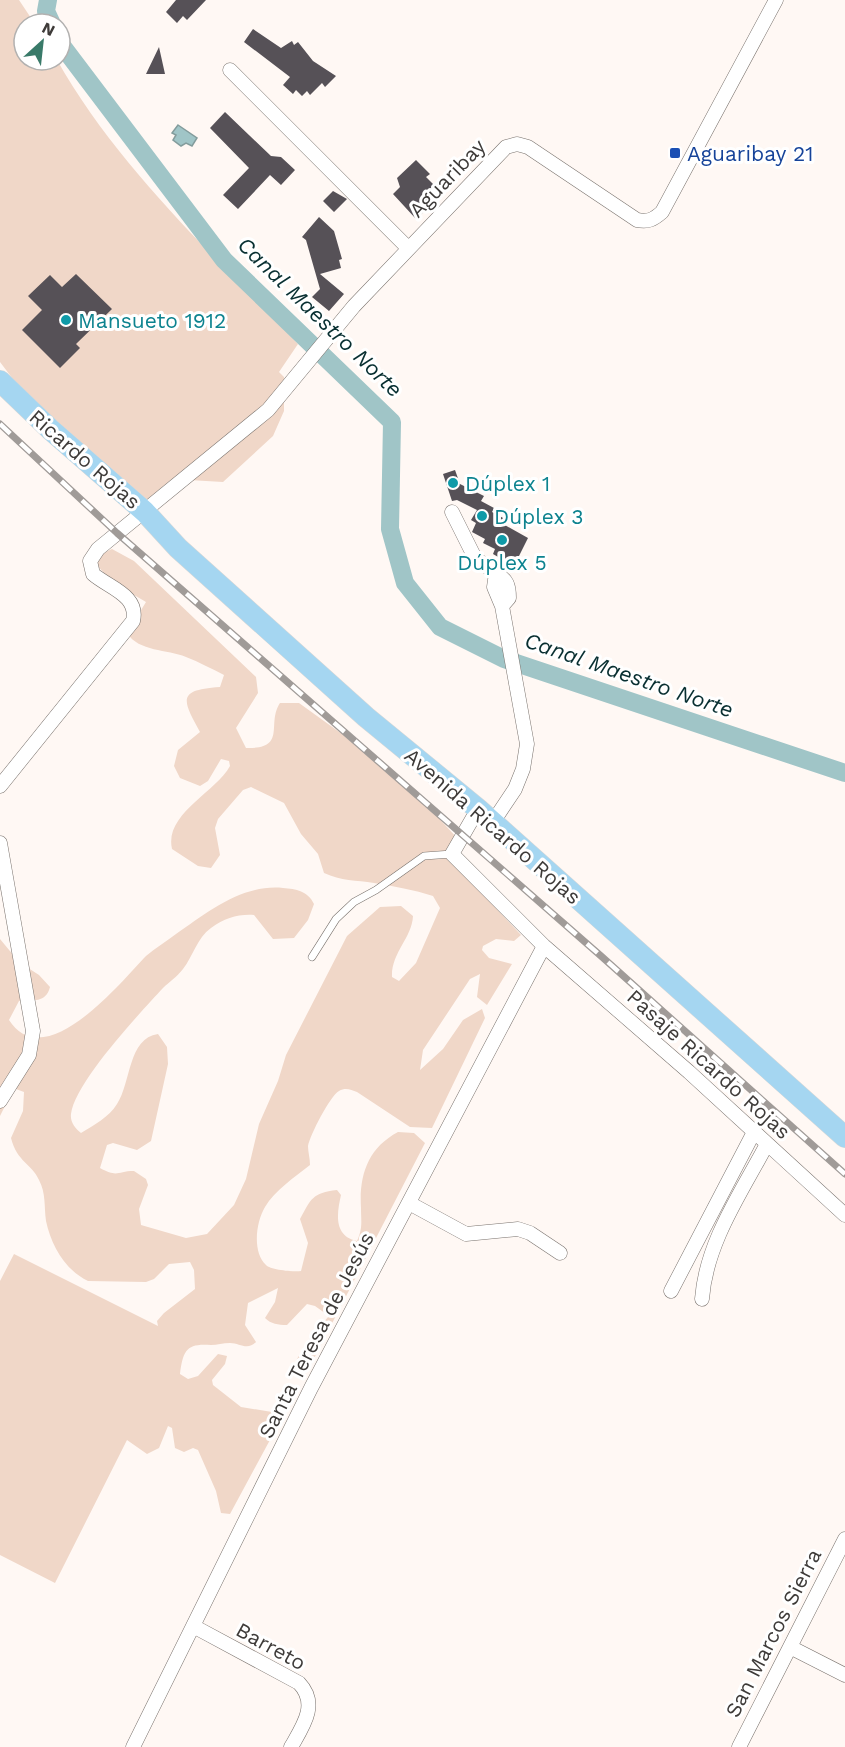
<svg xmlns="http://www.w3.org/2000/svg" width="845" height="1747" font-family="'Work Sans',sans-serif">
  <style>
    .green { fill: #f0d7c8 }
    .water { fill: #a0c5c7; stroke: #839c9c; stroke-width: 1.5 }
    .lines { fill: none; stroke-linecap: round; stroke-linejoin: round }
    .canal { stroke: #a0c5c7; stroke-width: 18 }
    .building { fill: #565157 }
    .lane-casing { stroke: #79726d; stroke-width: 8 }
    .street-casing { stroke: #79726d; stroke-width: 15 }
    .primary-casing { stroke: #d8d8d7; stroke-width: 22 }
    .lane { stroke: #fff; stroke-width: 7 }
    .street { stroke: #fff; stroke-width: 14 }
    .primary { stroke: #a5d6f1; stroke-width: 21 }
    .rail-casing { stroke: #a09b98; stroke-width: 7 }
    .rail { stroke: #fff; stroke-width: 4.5; stroke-dasharray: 14; stroke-linecap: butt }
    .transit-dot { fill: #1a4fb4; stroke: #fff; stroke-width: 2 }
    .culture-dot { fill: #0f9aa8; stroke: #fff; stroke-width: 2 }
    .labels { text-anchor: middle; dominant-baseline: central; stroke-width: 6; stroke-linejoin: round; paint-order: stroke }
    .transit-label { font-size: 21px; fill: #164399; stroke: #fff; text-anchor: start }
    .street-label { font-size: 21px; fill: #3e3b39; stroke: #fff }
    .culture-label { font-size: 21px; fill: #0d838f; stroke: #fff; text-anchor: start }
    .water-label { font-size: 22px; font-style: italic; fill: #082f31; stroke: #fff }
  </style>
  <rect width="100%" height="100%" fill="#fff8f4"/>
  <!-- green -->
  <path class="green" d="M 0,0 L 19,0 L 35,24 L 24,24 L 24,60 L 57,60 C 118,168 214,255 298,344 L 279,372 L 284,377 L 284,411 L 273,436 L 223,482 L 172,479 L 144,502 L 25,395 L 0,362 Z
    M 112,549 L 134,561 L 256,677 L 258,693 L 236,728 L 246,748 C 288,749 266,724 280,703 L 299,703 L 342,734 L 435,814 L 457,838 L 449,858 L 521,935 L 514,941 L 496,939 L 483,946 L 482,950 L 489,958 L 512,964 L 487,1005 L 477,997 L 480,974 L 470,979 L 423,1050 L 420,1070 L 443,1049 L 463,1020 L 482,1009 L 485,1018 L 432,1128 L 410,1127 L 357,1092 C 351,1090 346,1087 339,1091 C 330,1096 310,1135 308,1146 C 308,1152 310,1158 310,1165 C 295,1177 275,1190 265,1207 C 256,1222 252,1252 266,1265 C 270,1270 294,1272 301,1271 L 308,1243 L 300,1219 C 311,1199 312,1193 337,1190 L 341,1195 C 337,1213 333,1236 357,1241 C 363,1228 361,1221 361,1208 C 359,1175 368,1148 398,1132 L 414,1133 L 425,1143 L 309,1368 L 296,1364 L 297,1359 L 312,1335 L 329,1316 L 315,1306 L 307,1304 L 287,1325 C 278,1325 271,1324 265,1318 L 275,1302 L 278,1288 L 248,1303 L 245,1325 L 256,1342 C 247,1351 240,1343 230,1343 C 223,1343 217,1345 211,1345 C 187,1343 183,1350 180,1374 L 188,1379 L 198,1376 L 218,1354 L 227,1356 L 225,1364 L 212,1380 L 213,1385 L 241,1407 L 284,1414 L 230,1514 L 221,1513 L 216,1491 L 198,1450 L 193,1448 L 184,1452 L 175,1448 L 172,1428 L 168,1426 L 159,1448 L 147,1454 L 127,1440 L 55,1583 L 0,1555 L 0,1281 L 14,1254 L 158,1326 L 157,1321 L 164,1313 L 195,1289 L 194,1270 L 190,1262 L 169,1264 L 154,1279 L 146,1282 L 88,1281 C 65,1270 51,1245 46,1221 C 44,1206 46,1193 39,1180 C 32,1164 17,1162 11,1138 L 23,1111 L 24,1092 L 16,1089 L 10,1096 L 0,1116 L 0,939 L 19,962 L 39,975 L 50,987 C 46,1003 33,1000 19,1001 L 9,1020 C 45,1076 121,982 146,956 C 155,948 167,941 176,934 C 208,912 242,884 283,888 C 296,889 308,891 314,904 L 308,920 L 294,938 L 273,939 L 254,915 C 238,914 225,918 211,928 C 197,938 193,956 183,969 C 177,977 169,982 163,988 C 140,1013 75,1082 71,1114 C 70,1122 75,1128 81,1133 C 94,1125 109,1117 117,1104 C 131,1083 128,1038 158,1034 L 167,1047 L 168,1064 L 151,1141 L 137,1150 L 113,1143 L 107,1145 L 100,1168 C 118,1178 117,1171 134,1171 L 146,1179 L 148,1185 L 139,1209 L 141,1225 L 186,1238 L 207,1234 L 234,1205 L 246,1179 L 259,1124 L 278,1081 L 286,1055 L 347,936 L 380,907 L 401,906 L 413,916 C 412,938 391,953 392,977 L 399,981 L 416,963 L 440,908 L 433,896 C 414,890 394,886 374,883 C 356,880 341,881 324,873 L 318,854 L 301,834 L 284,803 L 251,787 L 243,790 L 218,819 L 215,828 L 220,855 L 211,868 L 198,866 L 172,849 C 164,814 215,793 230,766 L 229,761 L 221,759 L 208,781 L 200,786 L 180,778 L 174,766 L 178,750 L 200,732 C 182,699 177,690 220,687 L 224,675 C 212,669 199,662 186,657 C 167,649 139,652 127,633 L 146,602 L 112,582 L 94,562 L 99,555 Z"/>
  <!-- water -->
  <path class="water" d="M 178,125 L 197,138 L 192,146 L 186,143 L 181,146 L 173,140 L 176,135 L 172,133 Z"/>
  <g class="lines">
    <!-- canal -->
    <path class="canal" d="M 48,0 L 46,11 L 52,24
      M 60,43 L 224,260 L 392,422 L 390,529 L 405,583 L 440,627 L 504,659 L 845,773"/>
  </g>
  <!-- building -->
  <path class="building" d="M 176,0 L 206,0 L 187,20 L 183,16 L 177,23 L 166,12 Z
    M 253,29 L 281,48 L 292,41 L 294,45 L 298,42 L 313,61 L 336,76 L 325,87 L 322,83 L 310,95 L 307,91 L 302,96 L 296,90 L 293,94 L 283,85 L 290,77 L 244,42 Z
    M 159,47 L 165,74 L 146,74 Z
    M 225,112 L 271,156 L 281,157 L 295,170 L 281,185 L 270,175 L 238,209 L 223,195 L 249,168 L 210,128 Z
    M 416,160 L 430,174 L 426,177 L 443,194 L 416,219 L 393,194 L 400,187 L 397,178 Z
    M 333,191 L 347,199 L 334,212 L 323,201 Z
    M 319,217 L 334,231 L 342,259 L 339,260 L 341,268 L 320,274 L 344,294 L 329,311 L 312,297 L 320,289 L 306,240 L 302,237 Z
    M 76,274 L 112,309 L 76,344 L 80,348 L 60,368 L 22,330 L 42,310 L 28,296 L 50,275 L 62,287 Z
    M 455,470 L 460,484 L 484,496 L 481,501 L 494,508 L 492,512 L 505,519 L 503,524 L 528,538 L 514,566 L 493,554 L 495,549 L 483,543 L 485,539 L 472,532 L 476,523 L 471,520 L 477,510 L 457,500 L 452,501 L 443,474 Z"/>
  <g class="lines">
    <!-- lane casing -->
    <g class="lane-casing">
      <path id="lane" d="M 312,957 L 336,919 L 354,902 L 376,890 L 424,856 L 452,854"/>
    </g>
    <!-- street casing -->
    <g class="street-casing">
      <path id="street" d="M 230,70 L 408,248
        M 452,512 L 475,558 L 496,573 L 494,587 L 502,606 L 527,744 L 523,769 L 515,789 L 493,822
        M 496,573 C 507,580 509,585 509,598 L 502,606
        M 0,786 L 133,621 C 139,595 109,588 93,574 L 90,561 L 98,549 L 268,410 L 354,306 L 506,147 L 517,144 L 528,147 L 637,220 C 648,222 653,220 662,212 L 776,0
        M 478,809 L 452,854 L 544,946 L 689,1072 L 845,1215
        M 0,843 L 33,1031 L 29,1055 L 0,1101
        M 409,1203 L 466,1234 L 518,1229 L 530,1233 L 560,1253
        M 671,1291 L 754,1132
        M 702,1299 C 706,1243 741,1193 767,1144
        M 193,1626 L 299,1683 C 319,1704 303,1726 291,1747
        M 790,1647 L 845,1675
        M 133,1747 L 311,1388 L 544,946
        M 739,1747 L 845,1539"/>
    </g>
    <!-- primary casing -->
    <g class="primary-casing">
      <path id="primary" d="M 0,381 L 51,430 L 145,512 L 178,548 L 366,717 L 478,809 L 845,1137"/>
    </g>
    <!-- lane -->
    <use href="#lane" class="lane"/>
    <!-- street -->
    <use href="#street" class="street"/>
    <!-- primary -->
    <use href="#primary" class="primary"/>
    <!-- rail casing -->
    <g class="rail-casing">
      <path id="rail" d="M 0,424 L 117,533 L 601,956 L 845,1174"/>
    </g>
    <!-- rail -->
    <use href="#rail" class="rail"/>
  </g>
  <!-- markers -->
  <rect class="transit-dot" x="669" y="147" width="12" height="12" rx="3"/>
  <g class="culture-dot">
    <circle cx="66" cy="320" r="6"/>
    <circle cx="453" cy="483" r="6"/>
    <circle cx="482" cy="516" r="6"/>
    <circle cx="502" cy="540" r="6"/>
  </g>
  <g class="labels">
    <!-- transit labels -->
    <g class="transit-label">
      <text x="687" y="153">Aguaribay 21</text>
    </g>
    <!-- street labels -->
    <g class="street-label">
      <text transform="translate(447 178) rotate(-46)">Aguaribay</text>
      <text transform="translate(85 459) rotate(41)">Ricardo Rojas</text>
      <text transform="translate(493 826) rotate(41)">Avenida Ricardo Rojas</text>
      <text transform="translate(709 1064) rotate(42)">Pasaje Ricardo Rojas</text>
      <text transform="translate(316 1335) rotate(-63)">Santa Teresa de Jesús</text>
      <text transform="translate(773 1633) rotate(-63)">San Marcos Sierra</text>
      <text transform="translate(271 1646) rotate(29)">Barreto</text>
    </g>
    <!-- culture labels -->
    <g class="culture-label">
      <text x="78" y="320">Mansueto 1912</text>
      <text x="465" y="483">Dúplex 1</text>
      <text x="494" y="516">Dúplex 3</text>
      <text x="502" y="562" text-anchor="middle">Dúplex 5</text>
    </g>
    <!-- water labels -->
    <g class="water-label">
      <text transform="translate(320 317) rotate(44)">Canal Maestro Norte</text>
      <text transform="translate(629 675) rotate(19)">Canal Maestro Norte</text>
    </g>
  </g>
  <!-- north arrow -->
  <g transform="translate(42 42) rotate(27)"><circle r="28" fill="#ffffff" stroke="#b2b1b0" stroke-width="1.5"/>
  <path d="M0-4.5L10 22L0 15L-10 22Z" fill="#397a69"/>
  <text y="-9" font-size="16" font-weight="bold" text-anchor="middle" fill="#3e3b39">N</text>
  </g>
</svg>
